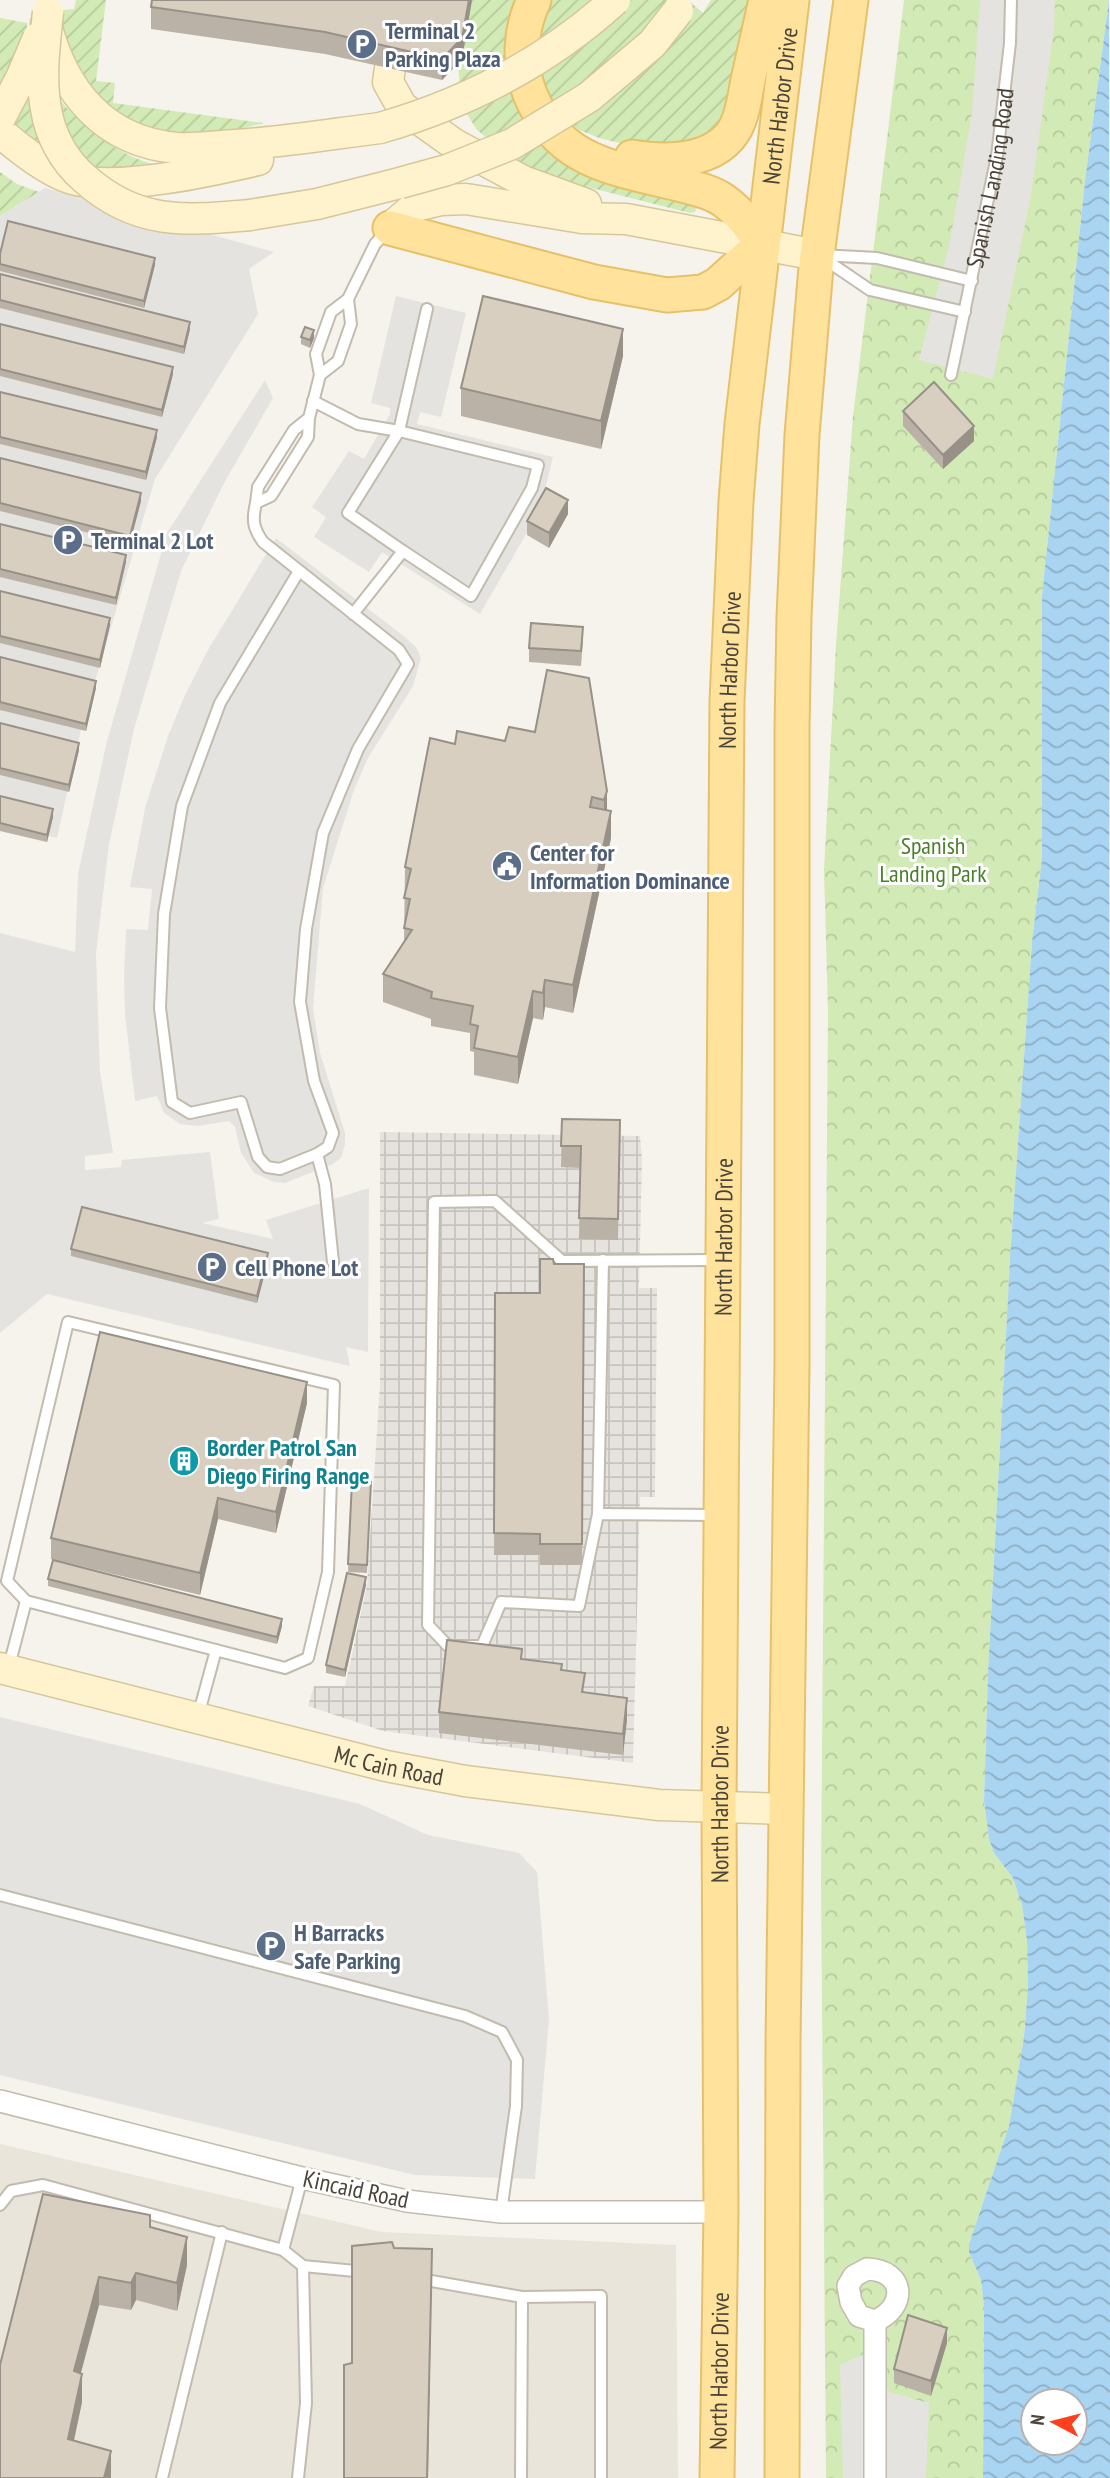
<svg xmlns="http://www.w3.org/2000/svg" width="1110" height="2478" font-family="'PT Sans Narrow',sans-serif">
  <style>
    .residential { fill: #eae5da }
    .industrial { fill: url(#industrial-grid) }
    .park { fill: url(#park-crowns) }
    .garden { fill: url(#garden-furrows) }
    .parking { fill: #e5e3e0 }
    .water { fill: url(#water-waves); fill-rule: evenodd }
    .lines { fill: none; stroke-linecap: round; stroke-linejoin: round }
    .lane-casing { stroke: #c2bbae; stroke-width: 14 }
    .street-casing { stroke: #c2bbae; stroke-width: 24 }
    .secondary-casing { stroke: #d6c79b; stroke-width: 33 }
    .primary-casing { stroke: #e6c16a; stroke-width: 37 }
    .lane { stroke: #fff; stroke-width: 10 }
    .street { stroke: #fff; stroke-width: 21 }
    .secondary { stroke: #fff3cd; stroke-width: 30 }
    .primary { stroke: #ffe39c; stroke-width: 33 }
    .secondary-bridge-casing { stroke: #d6c79b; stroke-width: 33; stroke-linecap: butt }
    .secondary-bridge { stroke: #fff3cd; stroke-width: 30 }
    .wall { fill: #bab2a6 }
    .shaded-wall { fill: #979187 }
    .building { fill: #d8cfc1; stroke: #979187; stroke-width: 2 }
    .labels { text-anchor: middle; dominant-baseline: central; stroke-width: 6; stroke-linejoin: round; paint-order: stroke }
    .service-label { font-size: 24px; font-weight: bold; fill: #4e5e75; stroke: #fff; text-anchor: start }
    .street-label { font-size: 24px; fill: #4b4439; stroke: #fff }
    .park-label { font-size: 24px; fill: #4a7f2a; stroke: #fff }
    .culture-label { font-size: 24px; font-weight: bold; fill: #0d838f; stroke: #fff; text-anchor: start }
  </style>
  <defs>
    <pattern id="industrial-grid" width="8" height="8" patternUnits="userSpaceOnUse" patternTransform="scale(1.75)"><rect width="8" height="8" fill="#e6e2dd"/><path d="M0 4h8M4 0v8" fill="none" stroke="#c7c3be"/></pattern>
    <pattern id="park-crowns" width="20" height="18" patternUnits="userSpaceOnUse" patternTransform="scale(1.75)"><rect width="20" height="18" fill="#d2eab5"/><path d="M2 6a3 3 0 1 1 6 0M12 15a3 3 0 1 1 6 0" fill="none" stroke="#b6ca9c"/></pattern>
    <pattern id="garden-furrows" width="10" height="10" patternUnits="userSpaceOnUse" patternTransform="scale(1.75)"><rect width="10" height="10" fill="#d2eab5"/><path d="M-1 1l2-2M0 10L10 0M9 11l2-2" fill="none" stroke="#b6ca9c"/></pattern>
    <pattern id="water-waves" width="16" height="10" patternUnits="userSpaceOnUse" patternTransform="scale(1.75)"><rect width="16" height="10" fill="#a9d4f2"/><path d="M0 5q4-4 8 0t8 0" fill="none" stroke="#8caec5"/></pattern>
  </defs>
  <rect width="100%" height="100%" fill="#f6f3ec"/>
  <!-- residential -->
  <path class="residential" d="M 0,2144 L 382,2232 L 676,2245 L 678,2478 L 0,2478 Z"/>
  <!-- industrial -->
  <path class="industrial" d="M 380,1132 L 640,1136 L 642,1160 L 639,1288 L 657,1288 L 655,1497 L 640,1497 L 633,1763 L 383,1731 L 308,1706 L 314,1686 L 345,1686 L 367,1585 L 380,1385 Z"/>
  <!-- park -->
  <path class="park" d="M 904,0 L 1109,0 L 1085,181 L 1042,596 L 1042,858 L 1032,942 L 1010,1258 L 988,1673 L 984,1801 L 989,1839 L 994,1853 L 1013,1878 L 1022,1905 L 1027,1941 L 1028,1987 L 1024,2037 L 1009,2126 L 969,2244 L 969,2252 L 981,2280 L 984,2305 L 983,2478 L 826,2478 L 821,1882 L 828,1013 L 824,870 L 836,645 L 853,416 Z"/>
  <!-- garden -->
  <path class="garden" d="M 76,0 L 106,0 L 96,81 L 115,83 L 113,103 L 264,123 L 211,136 L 148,132 L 100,107 L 64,49 L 62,10 L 74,9 Z
    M 472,0 L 521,0 L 521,107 L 698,204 L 695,212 L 690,213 L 540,175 L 506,154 L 477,130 L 463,108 L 458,68 L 462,59 Z
    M 549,0 L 688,0 L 703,13 L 711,0 L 755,0 L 732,117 L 717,136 L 689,145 L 632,146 L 599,138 L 577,129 L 549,95 L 539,69 L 540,17 Z
    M 0,18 L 27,23 C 25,75 82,130 125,153 C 136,159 149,163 161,167 L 147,173 L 59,166 L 0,115 Z
    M 0,172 L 17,184 L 39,192 L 0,216 Z"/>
  <!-- parking -->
  <path class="parking" d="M 980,0 L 1055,0 L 1054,28 L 1031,195 L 993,379 L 919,360 L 950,242 L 972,113 Z
    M 45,188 L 274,252 L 249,269 L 258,314 L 155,479 L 82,725 L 57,838 L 0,824 L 0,216 Z
    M 396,296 L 466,313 L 441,417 L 420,412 L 417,424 L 553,457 L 540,510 L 480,614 L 382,552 L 369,572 L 314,537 L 326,517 L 312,507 L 349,451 L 364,459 L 390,414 L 390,408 L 371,403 Z
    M 265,380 L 273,398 L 223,485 L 181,571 L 134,729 L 109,844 L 96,953 L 100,1072 L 113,1153 L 85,1156 L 85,1170 L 121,1167 L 122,1160 L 210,1152 L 219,1219 L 202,1223 L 273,1239 L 266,1220 L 369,1188 L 368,1352 L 346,1347 L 350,1366 L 47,1294 L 0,1333 L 0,933 L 75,952 L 78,874 L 107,741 L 167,533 Z
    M 276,538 L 405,637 L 416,647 L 421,658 L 413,686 L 368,758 L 354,790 L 323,888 L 313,1008 L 320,1053 L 345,1133 L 345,1145 L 341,1158 L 333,1164 L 285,1183 L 274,1182 L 254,1173 L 241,1153 L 235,1127 L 229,1121 L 198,1126 L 180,1124 L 164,1113 L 157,1096 L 135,1101 L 125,1015 L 124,975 L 126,929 L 148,930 L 152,889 L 130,887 L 145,808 L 168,736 L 184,697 L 208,650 Z
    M 0,1717 L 360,1804 L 428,1835 L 519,1853 L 537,1872 L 549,2020 L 535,2179 L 415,2175 L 0,2075 Z
    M 871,2351 L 889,2392 L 929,2403 L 926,2478 L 843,2478 L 840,2365 Z"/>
  <!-- water -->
  <path class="water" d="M 1109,0 L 1110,2478 L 983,2478 L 984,2305 L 981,2280 L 969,2252 L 969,2244 L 1009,2126 L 1024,2037 L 1028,1987 L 1027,1941 L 1022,1905 L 1013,1878 L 994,1853 L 989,1839 L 984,1801 L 988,1673 L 1010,1258 L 1032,942 L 1042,858 L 1042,596 L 1085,181 ZM 1033,2401 L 1075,2401 L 1075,2443 L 1033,2443 Z"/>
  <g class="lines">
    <!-- lane casing -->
    <g class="lane-casing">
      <g id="lane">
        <path d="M 820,255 L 877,258 L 972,281"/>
        <path d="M 823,258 L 870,290 L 965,312"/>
        <path d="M 348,299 L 351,324 L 338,361 L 320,375 L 316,354 L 331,312 L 348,299 L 375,244 L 388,230"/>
        <path id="s1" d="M 951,375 L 997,156 L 1010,43 L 1011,0"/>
        <path d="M 313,401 L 358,424 L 399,431 L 348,513 L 403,551"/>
        <path d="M 309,418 L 294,430 L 258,487 L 256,503 L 271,496 L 308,437 L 309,418 L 320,375"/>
        <path d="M 256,503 C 252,520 253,528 263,542 L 399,650 L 408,664 L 358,749 L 323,833 L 306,929 L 300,1002 L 314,1081 L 333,1133 L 328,1147 L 317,1154 L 280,1169 L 267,1167 L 258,1157 L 241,1102 L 190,1113 L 172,1102 L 160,1008 L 164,914 L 182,806 L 220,703 L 299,571"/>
        <path d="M 353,614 L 403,551 L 471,596 L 532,488 L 538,465 L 399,431 L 427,309"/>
        <path d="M 317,1154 L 325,1184 L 333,1262"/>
        <path d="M 68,1322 L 334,1385 L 328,1572 L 308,1658 L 285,1668 L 26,1601 L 7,1581 Z"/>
        <path d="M 598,1514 L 603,1260"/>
        <path d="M 716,1515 L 598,1514 L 579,1606 L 501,1602 L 482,1646 L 448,1646 L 428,1625 L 434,1202 L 495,1201 L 562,1261 L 718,1260"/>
        <path d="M 8,1670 L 26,1601"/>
        <path d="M 198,1716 L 216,1650"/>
        <path d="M 0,1895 L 465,2016 L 502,2032 L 517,2060 L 516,2106 L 501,2212"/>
        <path d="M 0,2205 L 11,2191 L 43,2185 L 283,2250 L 303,2266 L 366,2272"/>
        <path d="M 283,2250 L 302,2178"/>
        <path d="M 420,2279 L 522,2297 L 601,2296 L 601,2478"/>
        <path d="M 162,2478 L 222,2232"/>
        <path d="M 298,2478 L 306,2403 L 303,2266"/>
        <path d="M 521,2478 L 522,2297"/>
      </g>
    </g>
    <!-- street casing -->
    <g class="street-casing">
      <path id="street" d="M 0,2101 L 302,2178 L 407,2201 L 501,2212 L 721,2212
        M 867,2269 C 905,2270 908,2307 875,2321 L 859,2316 L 851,2302 L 848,2286 L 854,2276 Z
        M 875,2478 L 875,2321"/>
    </g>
    <!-- secondary casing -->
    <g class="secondary-casing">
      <g id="secondary">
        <path d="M 46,24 C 63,91 104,142 177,148 C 197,149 216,146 236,145 C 284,142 332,134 380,128"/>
        <path d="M 390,68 L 388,82 L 402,107 L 454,144 L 523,181 L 586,204"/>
        <path d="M 0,132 C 18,148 49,172 72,179 C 117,192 211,171 258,160"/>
        <path d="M 250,215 L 317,204 L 400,183"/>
        <path d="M 390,228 L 416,206 L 441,200 L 466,199 L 582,218 L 626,219 L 817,255"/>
        <path id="s2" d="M 0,1668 L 386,1766 L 465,1781 L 659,1805 L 786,1809"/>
      </g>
    </g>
    <!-- primary casing -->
    <g class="primary-casing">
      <g id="primary">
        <path d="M 534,0 C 520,29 518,63 530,94 C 558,163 614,168 678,184 C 693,188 710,191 723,200 C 739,211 752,228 762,244"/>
        <path d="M 632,157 C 666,163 717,163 736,127 C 743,113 745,96 748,80 C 754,53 760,27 766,0"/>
        <path d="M 390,228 L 594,282 L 667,295 L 703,292 L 718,284 L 762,244"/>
        <path id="s3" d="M 717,2478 L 721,2212 L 719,1807 L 727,701 L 736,501 L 742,424 L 792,0"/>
        <path d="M 782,2478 L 783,2044 L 792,1364 L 792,728 L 794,617 L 802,435 L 817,255 L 851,0"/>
      </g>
    </g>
    <!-- lane -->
    <use href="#lane" class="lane"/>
    <!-- street -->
    <use href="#street" class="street"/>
    <!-- secondary -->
    <use href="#secondary" class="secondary"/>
    <!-- primary -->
    <use href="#primary" class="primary"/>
    <!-- secondary-bridge casing -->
    <g class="secondary-bridge-casing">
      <path id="secondary-bridge" d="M 48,12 C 45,43 40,77 46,109 C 50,135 64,161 84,178 C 136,225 184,221 250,215
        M 0,118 L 21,78 L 38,38
        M 380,128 C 467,103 548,61 615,0
        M 400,183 L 447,170 L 512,144 L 589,97 L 652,44 L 678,11"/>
    </g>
    <!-- secondary-bridge -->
    <use href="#secondary-bridge" class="secondary-bridge"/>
  </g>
  <!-- wall -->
  <path class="wall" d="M 472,0 L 462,59 L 442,80 L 325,54 L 151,29 L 151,7 Z
    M 0,254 L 155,265 L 144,308 L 0,271 Z
    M 0,274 L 190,329 L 184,354 L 0,308 Z
    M 0,324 L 173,374 L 162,417 L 0,376 Z
    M 301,337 L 314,338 L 310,348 L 301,344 Z
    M 623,356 L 601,449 L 461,416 L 461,388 Z
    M 0,392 L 157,437 L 146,480 L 0,444 Z
    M 903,411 L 974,441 L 943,469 L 903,426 Z
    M 0,458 L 141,501 L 130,543 L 0,511 Z
    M 568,514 L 549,548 L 527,535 L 527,521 Z
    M 0,524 L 126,562 L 116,605 L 0,577 Z
    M 0,591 L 110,625 L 100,668 L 0,643 Z
    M 583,641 L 581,666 L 529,662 L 529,648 Z
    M 0,657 L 96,688 L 86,731 L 0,710 Z
    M 589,678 L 611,838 L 573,1013 L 545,1007 L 543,1020 L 533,1018 L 518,1084 L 474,1075 L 474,1052 L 470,1051 L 470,1033 L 431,1026 L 431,1019 L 383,1002 L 383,974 L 404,941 L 405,867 L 455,744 L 505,741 L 535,732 Z
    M 0,723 L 79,750 L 69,792 L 0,775 Z
    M 0,796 L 53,817 L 47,842 L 0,831 Z
    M 562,1119 L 620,1141 L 618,1240 L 579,1239 L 580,1168 L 561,1167 Z
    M 71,1249 L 268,1261 L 257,1303 L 71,1256 Z
    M 554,1264 L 584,1264 L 582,1565 L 540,1565 L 540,1555 L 494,1555 L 495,1293 L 540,1293 Z
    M 307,1403 L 276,1533 L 218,1519 L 200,1595 L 51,1559 L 51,1538 Z
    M 352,1482 L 371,1482 L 367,1573 L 348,1572 Z
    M 48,1579 L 282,1626 L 277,1644 L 48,1586 Z
    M 366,1585 L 345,1677 L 326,1673 L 326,1665 Z
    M 522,1659 L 562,1670 L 585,1692 L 627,1719 L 623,1755 L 439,1733 L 439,1712 Z
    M 150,2228 L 187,2265 L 177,2311 L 136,2300 L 131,2310 L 99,2305 L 80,2374 L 82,2402 L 74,2441 L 111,2478 L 0,2478 L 0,2365 Z
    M 947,2343 L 931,2396 L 894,2383 L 894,2369 Z"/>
  <!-- shaded-wall -->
  <path class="shaded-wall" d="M 469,0 L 472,0 L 462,59 L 442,80 L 442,59 Z
    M 155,258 L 155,265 L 144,308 L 144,301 Z
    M 190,322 L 190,329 L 184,354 L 184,347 Z
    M 623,329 L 623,356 L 601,449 L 601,421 Z
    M 314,330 L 314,338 L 310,348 L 310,340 Z
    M 173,367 L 173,374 L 162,417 L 162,410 Z
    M 974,426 L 974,441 L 943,469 L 943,455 Z
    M 157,430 L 157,437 L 146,480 L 146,472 Z
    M 141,493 L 141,501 L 130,543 L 130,536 Z
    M 568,500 L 568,514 L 549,548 L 549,533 Z
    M 126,555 L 126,562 L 116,605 L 116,598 Z
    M 110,618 L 110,625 L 100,668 L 100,660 Z
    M 96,681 L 96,688 L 86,731 L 86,724 Z
    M 79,743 L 79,750 L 69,792 L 69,785 Z
    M 607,791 L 607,818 L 604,827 L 604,800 Z
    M 53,809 L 53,817 L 47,842 L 47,835 Z
    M 611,811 L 611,838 L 573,1013 L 573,985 Z
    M 545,980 L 545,1007 L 543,1020 L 543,993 Z
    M 533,991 L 533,1018 L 518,1084 L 518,1057 Z
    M 268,1253 L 268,1261 L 257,1303 L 257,1296 Z
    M 307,1382 L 307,1403 L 276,1533 L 276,1512 Z
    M 218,1498 L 218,1519 L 200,1595 L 200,1573 Z
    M 366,1577 L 366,1585 L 345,1677 L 345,1670 Z
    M 282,1619 L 282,1626 L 277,1644 L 277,1637 Z
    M 627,1698 L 627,1719 L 623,1755 L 623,1734 Z
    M 187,2237 L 187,2265 L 177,2311 L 177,2283 Z
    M 432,2249 L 428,2478 L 427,2478 Z
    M 136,2273 L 136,2300 L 131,2310 L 131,2283 Z
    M 99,2277 L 99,2305 L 74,2399 L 74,2371 Z
    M 947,2328 L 947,2343 L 931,2396 L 931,2381 Z
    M 82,2374 L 82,2402 L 68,2467 L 68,2439 Z
    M 111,2451 L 111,2478 L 104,2478 Z"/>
  <!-- building -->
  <path class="building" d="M 152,0 L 469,0 L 462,38 L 442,59 L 325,32 L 151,7 Z
    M 8,221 L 155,258 L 144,301 L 0,264 L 0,254 Z
    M 0,274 L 190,322 L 184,347 L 0,300 Z
    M 483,296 L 623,329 L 601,421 L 461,388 Z
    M 0,324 L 173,367 L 162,410 L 0,369 Z
    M 305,327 L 314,330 L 310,340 L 301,337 Z
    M 934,382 L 974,426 L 943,455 L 903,411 Z
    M 0,392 L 157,430 L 146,472 L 0,437 Z
    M 0,458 L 141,493 L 130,536 L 0,503 Z
    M 546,488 L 568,500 L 549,533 L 527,521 Z
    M 0,524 L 126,555 L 116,598 L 0,569 Z
    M 0,591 L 110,618 L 100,660 L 0,636 Z
    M 531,623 L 583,627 L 581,651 L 529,648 Z
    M 0,657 L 96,681 L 86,724 L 0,702 Z
    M 547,670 L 589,678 L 607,791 L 604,800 L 592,797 L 590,807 L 611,811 L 573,985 L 545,980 L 543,993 L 533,991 L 518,1057 L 474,1048 L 478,1026 L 470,1024 L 473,1006 L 431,998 L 432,992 L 383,974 L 412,930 L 404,928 L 410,899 L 404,898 L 411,869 L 405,867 L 430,738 L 455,744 L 457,731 L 505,741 L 509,727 L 535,732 Z
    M 0,723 L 79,743 L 69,785 L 0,768 Z
    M 0,796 L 53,809 L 47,835 L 0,823 Z
    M 562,1119 L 620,1120 L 618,1219 L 579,1218 L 581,1146 L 561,1146 Z
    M 82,1207 L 268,1253 L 257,1296 L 71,1249 Z
    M 540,1259 L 553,1259 L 554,1264 L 584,1264 L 582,1544 L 540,1544 L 540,1534 L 494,1533 L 495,1293 L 540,1293 Z
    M 100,1332 L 307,1382 L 276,1512 L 218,1498 L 200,1573 L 51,1538 Z
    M 352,1482 L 371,1482 L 367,1565 L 348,1564 Z
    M 53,1560 L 282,1619 L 277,1637 L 48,1579 Z
    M 347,1573 L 366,1577 L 345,1670 L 326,1665 Z
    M 447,1640 L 522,1649 L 521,1659 L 562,1664 L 561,1670 L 585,1673 L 582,1692 L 627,1698 L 623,1734 L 439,1712 Z
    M 43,2194 L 150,2215 L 150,2227 L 187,2237 L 177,2283 L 136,2273 L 131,2283 L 99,2277 L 74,2371 L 82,2374 L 68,2439 L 111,2451 L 104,2478 L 0,2478 L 0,2365 Z
    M 392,2242 L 394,2248 L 432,2249 L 427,2478 L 344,2478 L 344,2365 L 352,2363 L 352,2246 Z
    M 908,2315 L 947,2328 L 931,2381 L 894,2369 Z"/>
  <!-- icons -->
  <defs>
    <g id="parking-disc" transform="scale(1.575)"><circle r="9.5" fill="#5c6f8a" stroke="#fff"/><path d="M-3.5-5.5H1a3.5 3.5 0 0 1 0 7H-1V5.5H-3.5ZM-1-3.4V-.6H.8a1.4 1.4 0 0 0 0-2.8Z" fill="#fff"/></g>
    <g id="civic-disc" transform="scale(1.575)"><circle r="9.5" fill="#5c6f8a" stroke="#fff"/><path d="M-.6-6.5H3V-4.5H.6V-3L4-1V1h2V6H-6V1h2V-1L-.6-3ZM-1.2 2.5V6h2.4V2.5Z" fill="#fff"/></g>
    <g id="building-disc" transform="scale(1.575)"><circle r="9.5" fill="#0f9aa8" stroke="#fff"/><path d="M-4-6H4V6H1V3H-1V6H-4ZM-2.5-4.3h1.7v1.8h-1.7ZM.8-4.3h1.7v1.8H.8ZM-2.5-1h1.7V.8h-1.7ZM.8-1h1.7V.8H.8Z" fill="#fff"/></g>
  </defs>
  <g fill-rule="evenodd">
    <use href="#parking-disc" x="362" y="44"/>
    <use href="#parking-disc" x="68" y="540"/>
    <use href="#civic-disc" x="507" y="866"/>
    <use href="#parking-disc" x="212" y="1267"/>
    <use href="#building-disc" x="184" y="1461"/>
    <use href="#parking-disc" x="271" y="1946"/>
  </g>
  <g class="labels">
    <!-- service labels -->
    <g class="service-label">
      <text x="385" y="30">Terminal 2<tspan x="385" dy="28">Parking Plaza</tspan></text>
      <text x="91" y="540">Terminal 2 Lot</text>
      <text x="530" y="852">Center for<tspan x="530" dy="28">Information Dominance</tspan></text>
      <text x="235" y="1267">Cell Phone Lot</text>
      <text x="294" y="1932">H Barracks<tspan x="294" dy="28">Safe Parking</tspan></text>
    </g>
    <!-- street labels -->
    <g class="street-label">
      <text stroke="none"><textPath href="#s3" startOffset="2375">North Harbor Drive</textPath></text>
      <text stroke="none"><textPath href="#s1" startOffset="201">Spanish Landing Road</textPath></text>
      <text stroke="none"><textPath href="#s3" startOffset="1808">North Harbor Drive</textPath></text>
      <text stroke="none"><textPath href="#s3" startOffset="1241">North Harbor Drive</textPath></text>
      <text stroke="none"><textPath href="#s2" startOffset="401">Mc Cain Road</textPath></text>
      <text stroke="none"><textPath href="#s3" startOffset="674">North Harbor Drive</textPath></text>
      <text transform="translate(356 2189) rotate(12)">Kincaid Road</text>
      <text stroke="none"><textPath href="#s3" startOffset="107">North Harbor Drive</textPath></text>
    </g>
    <!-- park labels -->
    <g class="park-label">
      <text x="933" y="845">Spanish<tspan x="933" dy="28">Landing Park</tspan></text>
    </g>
    <!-- culture labels -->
    <g class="culture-label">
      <text x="207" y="1447">Border Patrol San<tspan x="207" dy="28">Diego Firing Range</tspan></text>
    </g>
  </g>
  <!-- north arrow -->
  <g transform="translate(1054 2422) rotate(277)"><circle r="33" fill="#ffffff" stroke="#b7b4b0" stroke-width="2"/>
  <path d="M0-5L12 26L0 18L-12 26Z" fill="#fc3f1d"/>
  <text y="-10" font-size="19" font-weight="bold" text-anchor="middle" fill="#4b4439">N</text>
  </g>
</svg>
